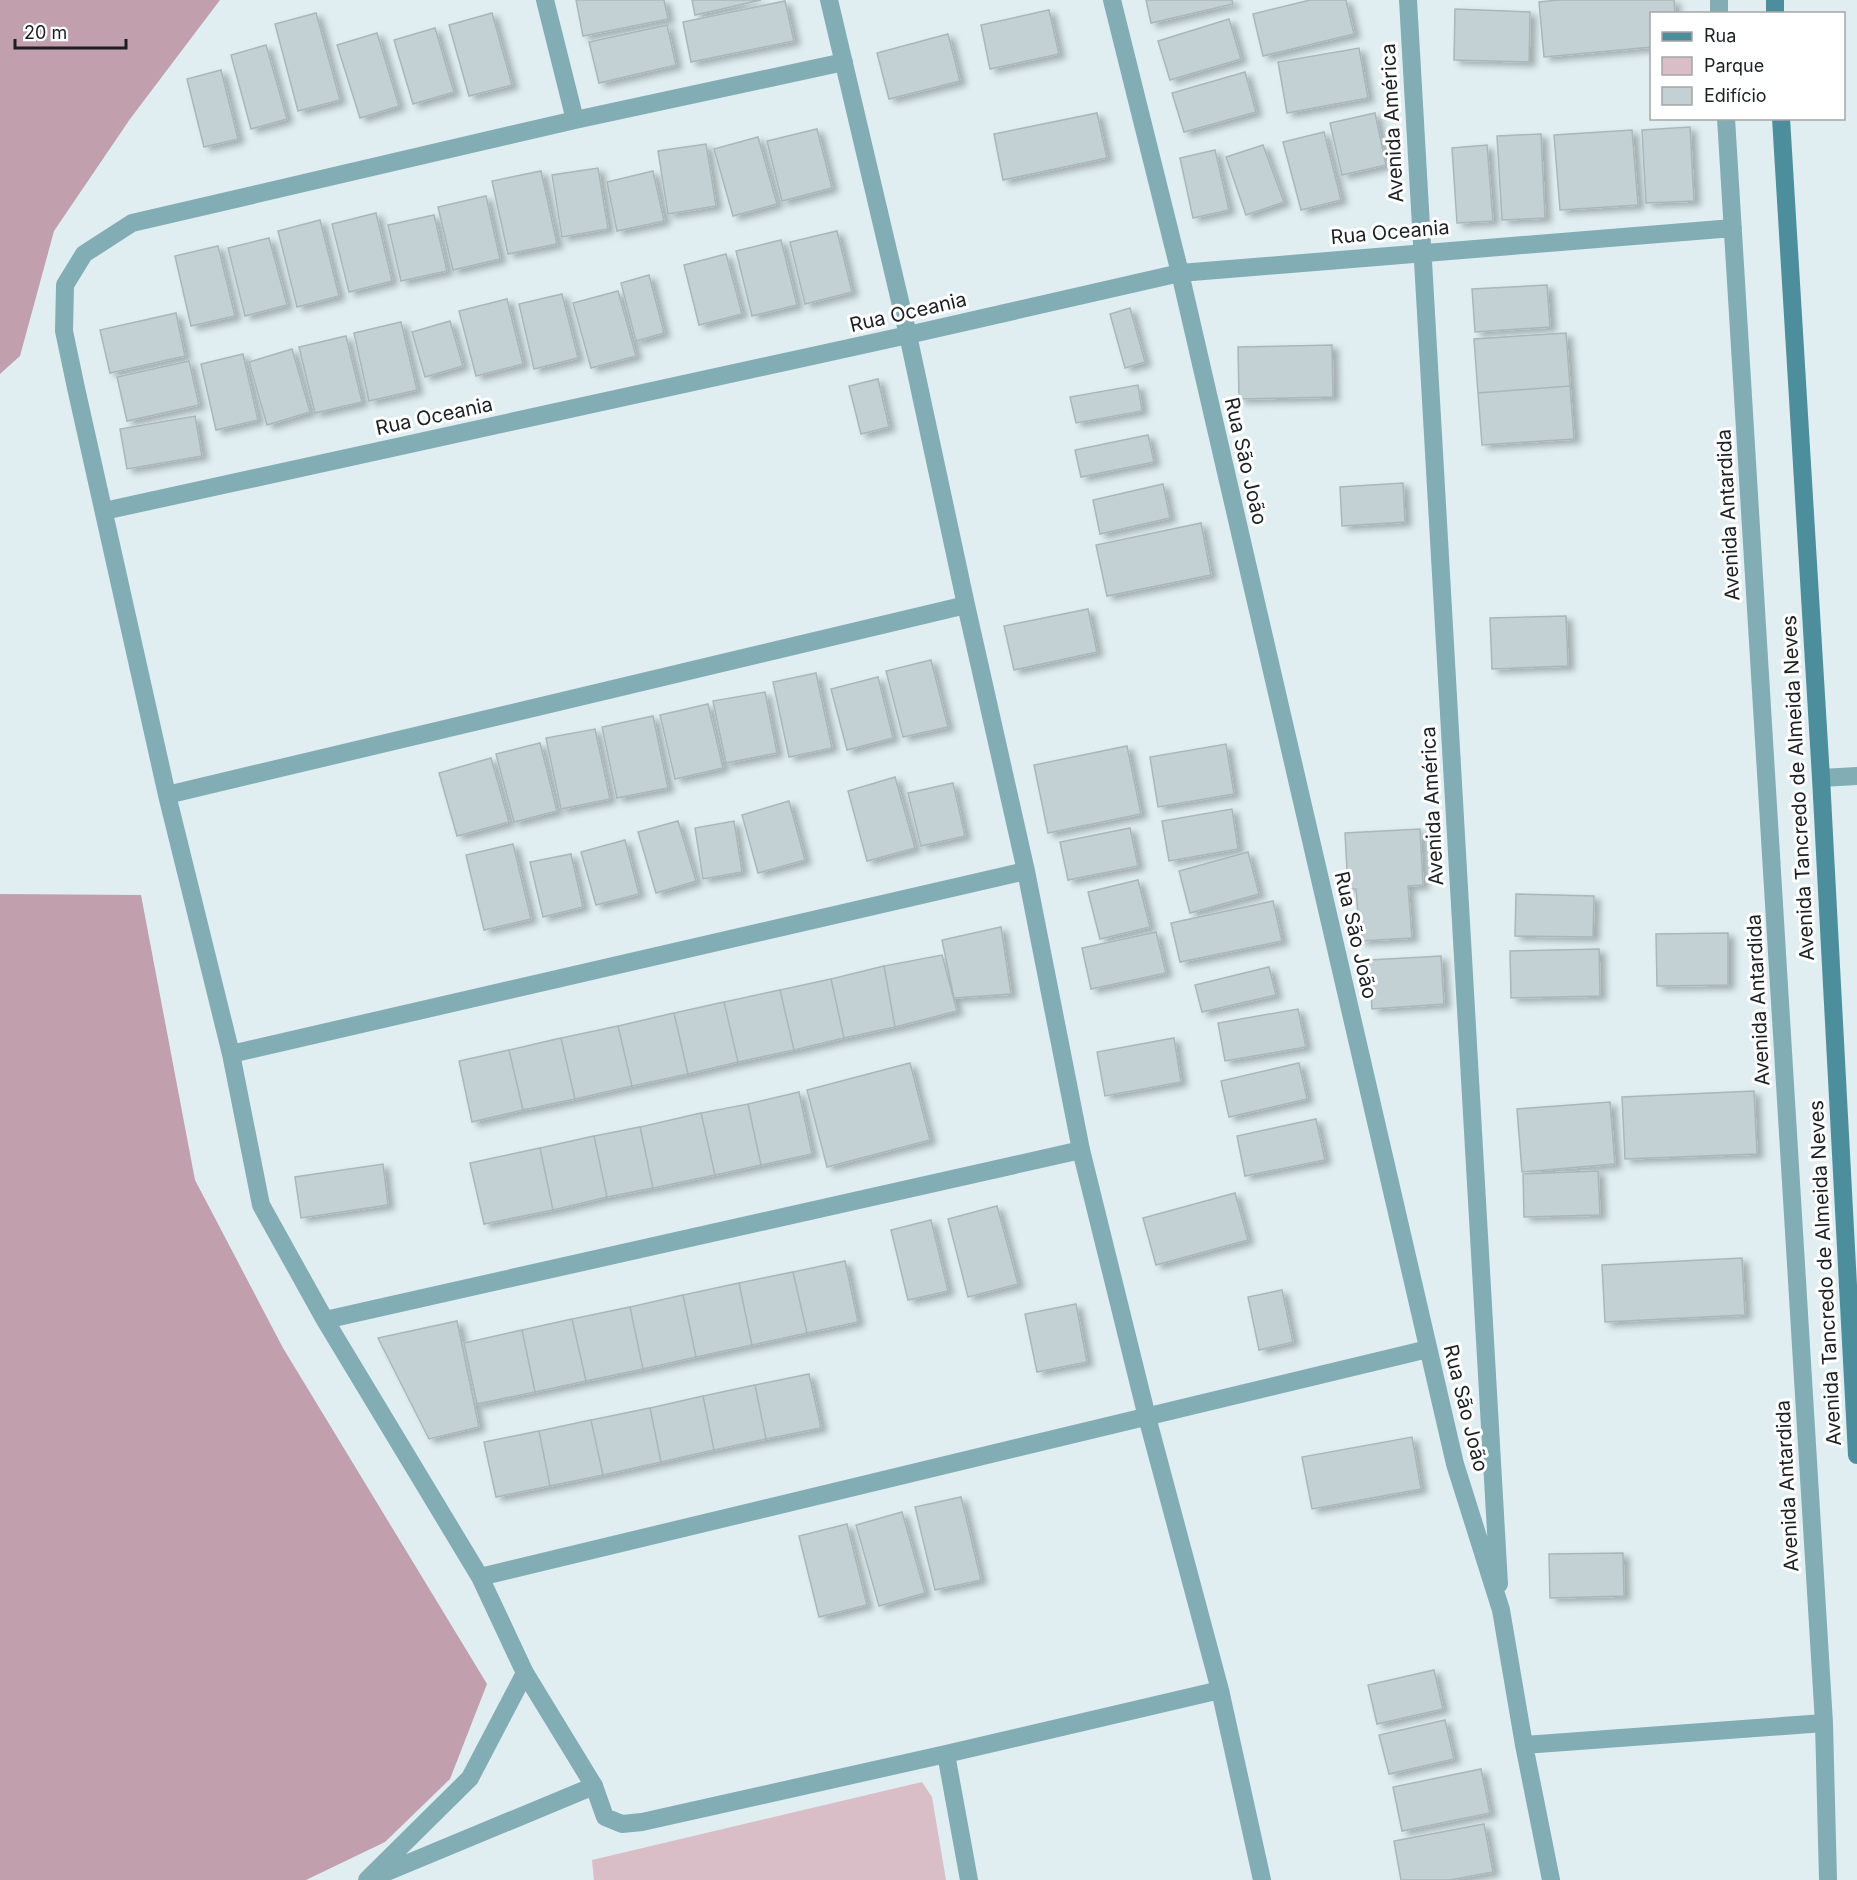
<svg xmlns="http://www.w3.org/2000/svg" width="1857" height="1880" font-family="Inter,sans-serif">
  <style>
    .green { fill: #d9bec8 }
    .forest { fill: #c19fad }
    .building { fill: #c4d1d4; stroke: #aab7ba; stroke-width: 1.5; filter: url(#shadow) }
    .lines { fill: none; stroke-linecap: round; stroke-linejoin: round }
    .lane { stroke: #83adb5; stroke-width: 18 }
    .street { stroke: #83adb5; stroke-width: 18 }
    .secondary { stroke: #4c8e9b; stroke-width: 18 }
    .labels { text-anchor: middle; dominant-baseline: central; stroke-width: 6; stroke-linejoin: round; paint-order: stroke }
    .street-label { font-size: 20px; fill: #1b2022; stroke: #fff }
  </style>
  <defs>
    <filter id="shadow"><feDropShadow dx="6" dy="4" stdDeviation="3" flood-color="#0004"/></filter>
  </defs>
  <rect width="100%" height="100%" fill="#e0eef1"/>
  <!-- green -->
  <path class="green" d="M 922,1782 L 932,1797 L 946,1880 L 594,1880 L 592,1860 Z"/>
  <!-- forest -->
  <path class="forest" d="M 0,0 L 220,0 L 130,119 L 54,231 L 20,356 L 0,374 Z
    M 0,894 L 141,895 L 195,1180 L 283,1348 L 487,1684 L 450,1779 L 385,1842 L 306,1880 L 0,1880 Z"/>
  <!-- building -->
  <path class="building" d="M 576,0 L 664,0 L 668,19 L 583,36 Z
    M 692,0 L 761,0 L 695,15 Z
    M 1146,0 L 1232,0 L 1233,4 L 1151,23 Z
    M 1310,0 L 1346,0 L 1354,34 L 1263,56 L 1253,14 Z
    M 1559,0 L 1674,0 L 1675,14 L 1652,14 L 1652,47 L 1544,57 L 1539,2 Z
    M 785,1 L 794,41 L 691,62 L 683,22 Z
    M 1455,9 L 1530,12 L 1529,62 L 1454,60 Z
    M 1049,10 L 1059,54 L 990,69 L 981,25 Z
    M 316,13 L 340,100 L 298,111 L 275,24 Z
    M 492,13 L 512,85 L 469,96 L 449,25 Z
    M 1229,19 L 1241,59 L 1170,80 L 1158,41 Z
    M 667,25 L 676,65 L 599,83 L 589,42 Z
    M 435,28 L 454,92 L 413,104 L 394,40 Z
    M 377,33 L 399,106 L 360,118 L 337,45 Z
    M 948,34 L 960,81 L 889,99 L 877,53 Z
    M 266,45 L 287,119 L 251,129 L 231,55 Z
    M 1359,48 L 1368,98 L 1287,113 L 1278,62 Z
    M 221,70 L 238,139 L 204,147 L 187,79 Z
    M 1245,72 L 1256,112 L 1184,132 L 1172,93 Z
    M 1097,113 L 1107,158 L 1003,180 L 994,134 Z
    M 1375,113 L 1386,165 L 1342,175 L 1330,123 Z
    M 1690,127 L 1694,201 L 1646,203 L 1642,130 Z
    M 817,129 L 832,188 L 782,201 L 767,141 Z
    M 1632,130 L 1638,205 L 1560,210 L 1554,135 Z
    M 1324,132 L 1341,200 L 1301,210 L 1283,142 Z
    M 1541,134 L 1545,218 L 1502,220 L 1497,136 Z
    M 758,137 L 777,204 L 733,216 L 714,149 Z
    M 706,144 L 716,206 L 668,214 L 658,151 Z
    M 1263,145 L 1284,202 L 1246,215 L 1226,157 Z
    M 1487,145 L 1493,221 L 1457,223 L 1452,148 Z
    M 1215,150 L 1229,210 L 1193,218 L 1180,158 Z
    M 598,168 L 608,229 L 562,237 L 552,175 Z
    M 541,171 L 557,244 L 508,254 L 492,181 Z
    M 653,171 L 664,221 L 617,231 L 607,182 Z
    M 486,196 L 500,259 L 453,270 L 438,207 Z
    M 376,213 L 392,281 L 349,292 L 332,224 Z
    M 434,215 L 447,271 L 401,281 L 388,225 Z
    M 320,220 L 339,296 L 297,307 L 278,231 Z
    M 837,231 L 852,292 L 805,304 L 790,242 Z
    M 269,238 L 287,305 L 245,316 L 228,248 Z
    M 781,240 L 797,305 L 752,316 L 736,251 Z
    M 218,246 L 235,316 L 191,326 L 175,256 Z
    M 726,254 L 742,314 L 699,325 L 684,265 Z
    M 649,275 L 664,333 L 636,341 L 621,283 Z
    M 1547,285 L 1550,327 L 1475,332 L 1472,289 Z
    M 618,291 L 636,356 L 591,368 L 573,303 Z
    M 562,294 L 578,358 L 534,369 L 519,304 Z
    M 507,299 L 523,364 L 476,376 L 459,311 Z
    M 1130,308 L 1145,362 L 1125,368 L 1110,314 Z
    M 176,313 L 185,356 L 110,373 L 100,330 Z
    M 450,321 L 463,366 L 425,377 L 412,332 Z
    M 401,322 L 417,390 L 369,401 L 354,333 Z
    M 1566,333 L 1570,386 L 1478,393 L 1474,339 Z
    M 346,336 L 362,402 L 315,413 L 299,347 Z
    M 1332,345 L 1333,397 L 1239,399 L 1238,347 Z
    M 292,349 L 310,412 L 267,425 L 249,362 Z
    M 243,354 L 258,420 L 216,430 L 201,364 Z
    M 189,361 L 199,405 L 127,421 L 117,377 Z
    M 878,379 L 889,427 L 861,434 L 849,386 Z
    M 1138,385 L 1142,411 L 1076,423 L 1070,397 Z
    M 1570,386 L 1574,439 L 1482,445 L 1478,393 Z
    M 195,416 L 202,456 L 127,469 L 120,429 Z
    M 1148,435 L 1154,462 L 1081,477 L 1075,450 Z
    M 1403,483 L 1405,522 L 1342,526 L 1340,487 Z
    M 1163,484 L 1170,518 L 1100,534 L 1093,500 Z
    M 1201,523 L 1211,575 L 1107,596 L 1096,545 Z
    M 1088,609 L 1097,652 L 1014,670 L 1004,626 Z
    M 1566,616 L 1568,666 L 1492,669 L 1490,618 Z
    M 931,660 L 948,727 L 903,737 L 886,671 Z
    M 816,673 L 832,748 L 789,757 L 773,682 Z
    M 878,677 L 893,738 L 847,750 L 831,689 Z
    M 765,692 L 777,753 L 726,763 L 713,701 Z
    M 708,704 L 723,768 L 675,779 L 660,715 Z
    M 653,716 L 668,788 L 617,798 L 602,727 Z
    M 595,729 L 610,799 L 561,809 L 546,738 Z
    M 540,743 L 557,811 L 514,822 L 496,754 Z
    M 1226,744 L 1234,794 L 1158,807 L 1150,757 Z
    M 1127,746 L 1141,814 L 1048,833 L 1034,765 Z
    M 491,758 L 509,822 L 457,836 L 439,773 Z
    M 895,777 L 915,848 L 867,861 L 848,791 Z
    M 953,783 L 965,836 L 921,846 L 908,793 Z
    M 789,801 L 805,860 L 758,873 L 742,815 Z
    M 1232,809 L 1238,849 L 1169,861 L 1162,821 Z
    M 678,821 L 696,881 L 656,893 L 638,832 Z
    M 734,821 L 742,872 L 703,879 L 695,828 Z
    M 1130,828 L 1138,866 L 1068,880 L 1060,842 Z
    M 1420,829 L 1423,885 L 1408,886 L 1412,938 L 1360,941 L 1356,889 L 1348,889 L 1345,833 Z
    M 625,840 L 639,894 L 596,905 L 581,852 Z
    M 513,844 L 531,919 L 484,930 L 466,855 Z
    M 1248,852 L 1259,894 L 1190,913 L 1179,871 Z
    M 571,854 L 583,907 L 543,917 L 530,862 Z
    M 1138,880 L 1150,927 L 1100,939 L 1088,892 Z
    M 1516,894 L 1594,896 L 1593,937 L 1515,936 Z
    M 1273,901 L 1282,941 L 1180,962 L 1171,923 Z
    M 1001,927 L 1011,994 L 954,998 L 942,940 Z
    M 1156,932 L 1166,973 L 1091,989 L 1082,948 Z
    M 1728,933 L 1728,985 L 1657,986 L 1656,934 Z
    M 1599,949 L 1600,996 L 1511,998 L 1510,951 Z
    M 942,955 L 957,1011 L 895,1027 L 884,966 Z
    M 1441,956 L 1444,1004 L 1372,1009 L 1369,960 Z
    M 884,966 L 895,1027 L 844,1038 L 831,979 Z
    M 1269,967 L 1276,995 L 1202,1012 L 1195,985 Z
    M 831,979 L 844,1038 L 794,1050 L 780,990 Z
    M 780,990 L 794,1050 L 738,1062 L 724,1002 Z
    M 724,1002 L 738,1062 L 688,1074 L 674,1013 Z
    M 1298,1009 L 1306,1047 L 1225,1061 L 1218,1023 Z
    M 674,1013 L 688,1074 L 632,1086 L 618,1026 Z
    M 618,1026 L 632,1086 L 575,1099 L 561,1038 Z
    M 561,1038 L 575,1099 L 523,1110 L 509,1050 Z
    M 1174,1038 L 1181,1082 L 1105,1096 L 1097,1052 Z
    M 509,1050 L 523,1110 L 472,1122 L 459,1061 Z
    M 910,1063 L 930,1140 L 827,1167 L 807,1090 Z
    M 1299,1063 L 1307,1099 L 1229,1117 L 1221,1081 Z
    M 1754,1091 L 1757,1154 L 1625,1159 L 1622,1097 Z
    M 799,1092 L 812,1154 L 761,1165 L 748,1104 Z
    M 1610,1102 L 1615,1164 L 1522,1172 L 1517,1109 Z
    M 748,1104 L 761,1165 L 715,1175 L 701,1113 Z
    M 701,1113 L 715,1175 L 653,1188 L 640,1127 Z
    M 1316,1119 L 1325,1160 L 1245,1176 L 1237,1136 Z
    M 640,1127 L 653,1188 L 607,1197 L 594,1136 Z
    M 594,1136 L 607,1197 L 553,1210 L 540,1148 Z
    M 540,1148 L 553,1210 L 484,1224 L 470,1163 Z
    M 383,1164 L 388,1205 L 301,1218 L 295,1177 Z
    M 1598,1171 L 1600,1215 L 1524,1217 L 1523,1174 Z
    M 1235,1193 L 1248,1240 L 1156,1265 L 1143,1218 Z
    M 997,1206 L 1018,1284 L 968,1297 L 948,1219 Z
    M 931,1220 L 948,1291 L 908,1300 L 891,1230 Z
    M 1742,1258 L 1745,1315 L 1605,1322 L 1602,1265 Z
    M 845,1261 L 858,1322 L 807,1333 L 793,1272 Z
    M 793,1272 L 807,1333 L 752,1345 L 739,1283 Z
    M 739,1283 L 752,1345 L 696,1357 L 683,1295 Z
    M 1282,1290 L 1293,1342 L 1259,1350 L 1248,1297 Z
    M 683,1295 L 696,1357 L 643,1369 L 630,1307 Z
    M 1076,1304 L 1087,1362 L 1037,1372 L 1025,1314 Z
    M 630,1307 L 643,1369 L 586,1381 L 572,1319 Z
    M 572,1319 L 586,1381 L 535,1392 L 522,1330 Z
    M 457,1321 L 479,1427 L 429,1439 L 378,1338 Z
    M 522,1330 L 535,1392 L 477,1404 L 464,1343 Z
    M 809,1374 L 821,1428 L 766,1439 L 755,1385 Z
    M 755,1385 L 766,1439 L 714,1450 L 703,1396 Z
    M 703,1396 L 714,1450 L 661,1462 L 650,1408 Z
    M 650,1408 L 661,1462 L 603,1475 L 591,1420 Z
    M 591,1420 L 603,1475 L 550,1486 L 539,1431 Z
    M 539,1431 L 550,1486 L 496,1497 L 484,1442 Z
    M 1412,1437 L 1421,1489 L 1312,1509 L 1302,1457 Z
    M 961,1497 L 981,1580 L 935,1590 L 915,1507 Z
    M 902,1512 L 925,1593 L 879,1606 L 856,1525 Z
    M 847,1524 L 867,1605 L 819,1617 L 799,1536 Z
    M 1623,1553 L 1624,1596 L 1550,1598 L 1549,1554 Z
    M 1434,1670 L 1443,1709 L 1377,1724 L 1368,1685 Z
    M 1445,1720 L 1454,1759 L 1389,1774 L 1379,1735 Z
    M 1481,1769 L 1490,1813 L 1402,1831 L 1393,1787 Z
    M 1484,1824 L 1493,1872 L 1450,1880 L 1401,1880 L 1394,1841 Z"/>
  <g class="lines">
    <!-- lane -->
    <path class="lane" d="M 377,1876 L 594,1786
      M 367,1880 L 470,1778 L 525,1673"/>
    <!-- street -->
    <path class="street" d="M 545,0 L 575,120
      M 829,0 L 908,335 L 966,605 L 1026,871 L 1081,1150 L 1147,1417 L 1220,1690 L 1262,1880
      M 1112,0 L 1180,273 L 1455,1464 L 1501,1610 L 1524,1745 L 1551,1880
      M 1408,0 L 1499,1584
      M 1719,0 L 1719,14
      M 844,62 L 575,120 L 132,223 L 84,254 L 65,285 L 64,331 L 76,388 L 167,795 L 231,1054 L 261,1205 L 325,1320 L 480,1577 L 1428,1349
      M 1726,118 L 1824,1723 L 1828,1880
      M 104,511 L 908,335 L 1180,273 L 1733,228
      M 1821,778 L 1857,776
      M 167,795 L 966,605
      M 231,1054 L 1026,871
      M 325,1320 L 1081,1150
      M 480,1577 L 525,1673 L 594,1786 L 605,1817 L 622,1824 L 642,1822 L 946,1754 L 969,1880
      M 1524,1745 L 1824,1723
      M 946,1754 L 1220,1690"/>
    <!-- secondary -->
    <path class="secondary" d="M 1775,0 L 1775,14
      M 1781,118 L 1821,778 L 1857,1455"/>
  </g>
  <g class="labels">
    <!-- street labels -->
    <g class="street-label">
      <text transform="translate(1392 123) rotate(-93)">Avenida América</text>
      <text transform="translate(1390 232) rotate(-5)">Rua Oceania</text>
      <text transform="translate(908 312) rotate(-13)">Rua Oceania</text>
      <text transform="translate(434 416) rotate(-12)">Rua Oceania</text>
      <text transform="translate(1246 461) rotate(77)">Rua São João</text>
      <text transform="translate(1728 515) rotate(-93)">Avenida Antardida</text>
      <text transform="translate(1798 788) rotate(-93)">Avenida Tancredo de Almeida Neves</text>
      <text transform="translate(1432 806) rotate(-93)">Avenida América</text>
      <text transform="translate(1356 935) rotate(77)">Rua São João</text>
      <text transform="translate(1758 1000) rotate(-93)">Avenida Antardida</text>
      <text transform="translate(1825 1273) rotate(-93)">Avenida Tancredo de Almeida Neves</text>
      <text transform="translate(1466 1408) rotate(76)">Rua São João</text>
      <text transform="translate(1787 1486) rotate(-93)">Avenida Antardida</text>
    </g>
  </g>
  <!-- legend -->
  <rect x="1650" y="12" width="195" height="108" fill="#ffffff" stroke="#a4a6a7" stroke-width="1.5"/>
  <rect x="1662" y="32" width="30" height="9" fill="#4c8e9b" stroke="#a4a6a7" stroke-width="1.5"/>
  <text x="1704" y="42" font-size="18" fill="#1b2022">Rua</text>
  <rect x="1662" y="57" width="30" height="18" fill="#d9bec8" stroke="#a4a6a7" stroke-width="1.5"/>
  <text x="1704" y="72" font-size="18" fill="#1b2022">Parque</text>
  <rect x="1662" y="87" width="30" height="18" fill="#c4d1d4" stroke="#a4a6a7" stroke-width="1.5"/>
  <text x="1704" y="102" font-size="18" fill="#1b2022">Edifício</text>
  <!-- scale -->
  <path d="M15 39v9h111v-9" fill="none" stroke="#1b2022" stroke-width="3"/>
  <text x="24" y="39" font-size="18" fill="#1b2022" stroke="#ffffff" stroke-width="4.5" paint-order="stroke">20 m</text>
</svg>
